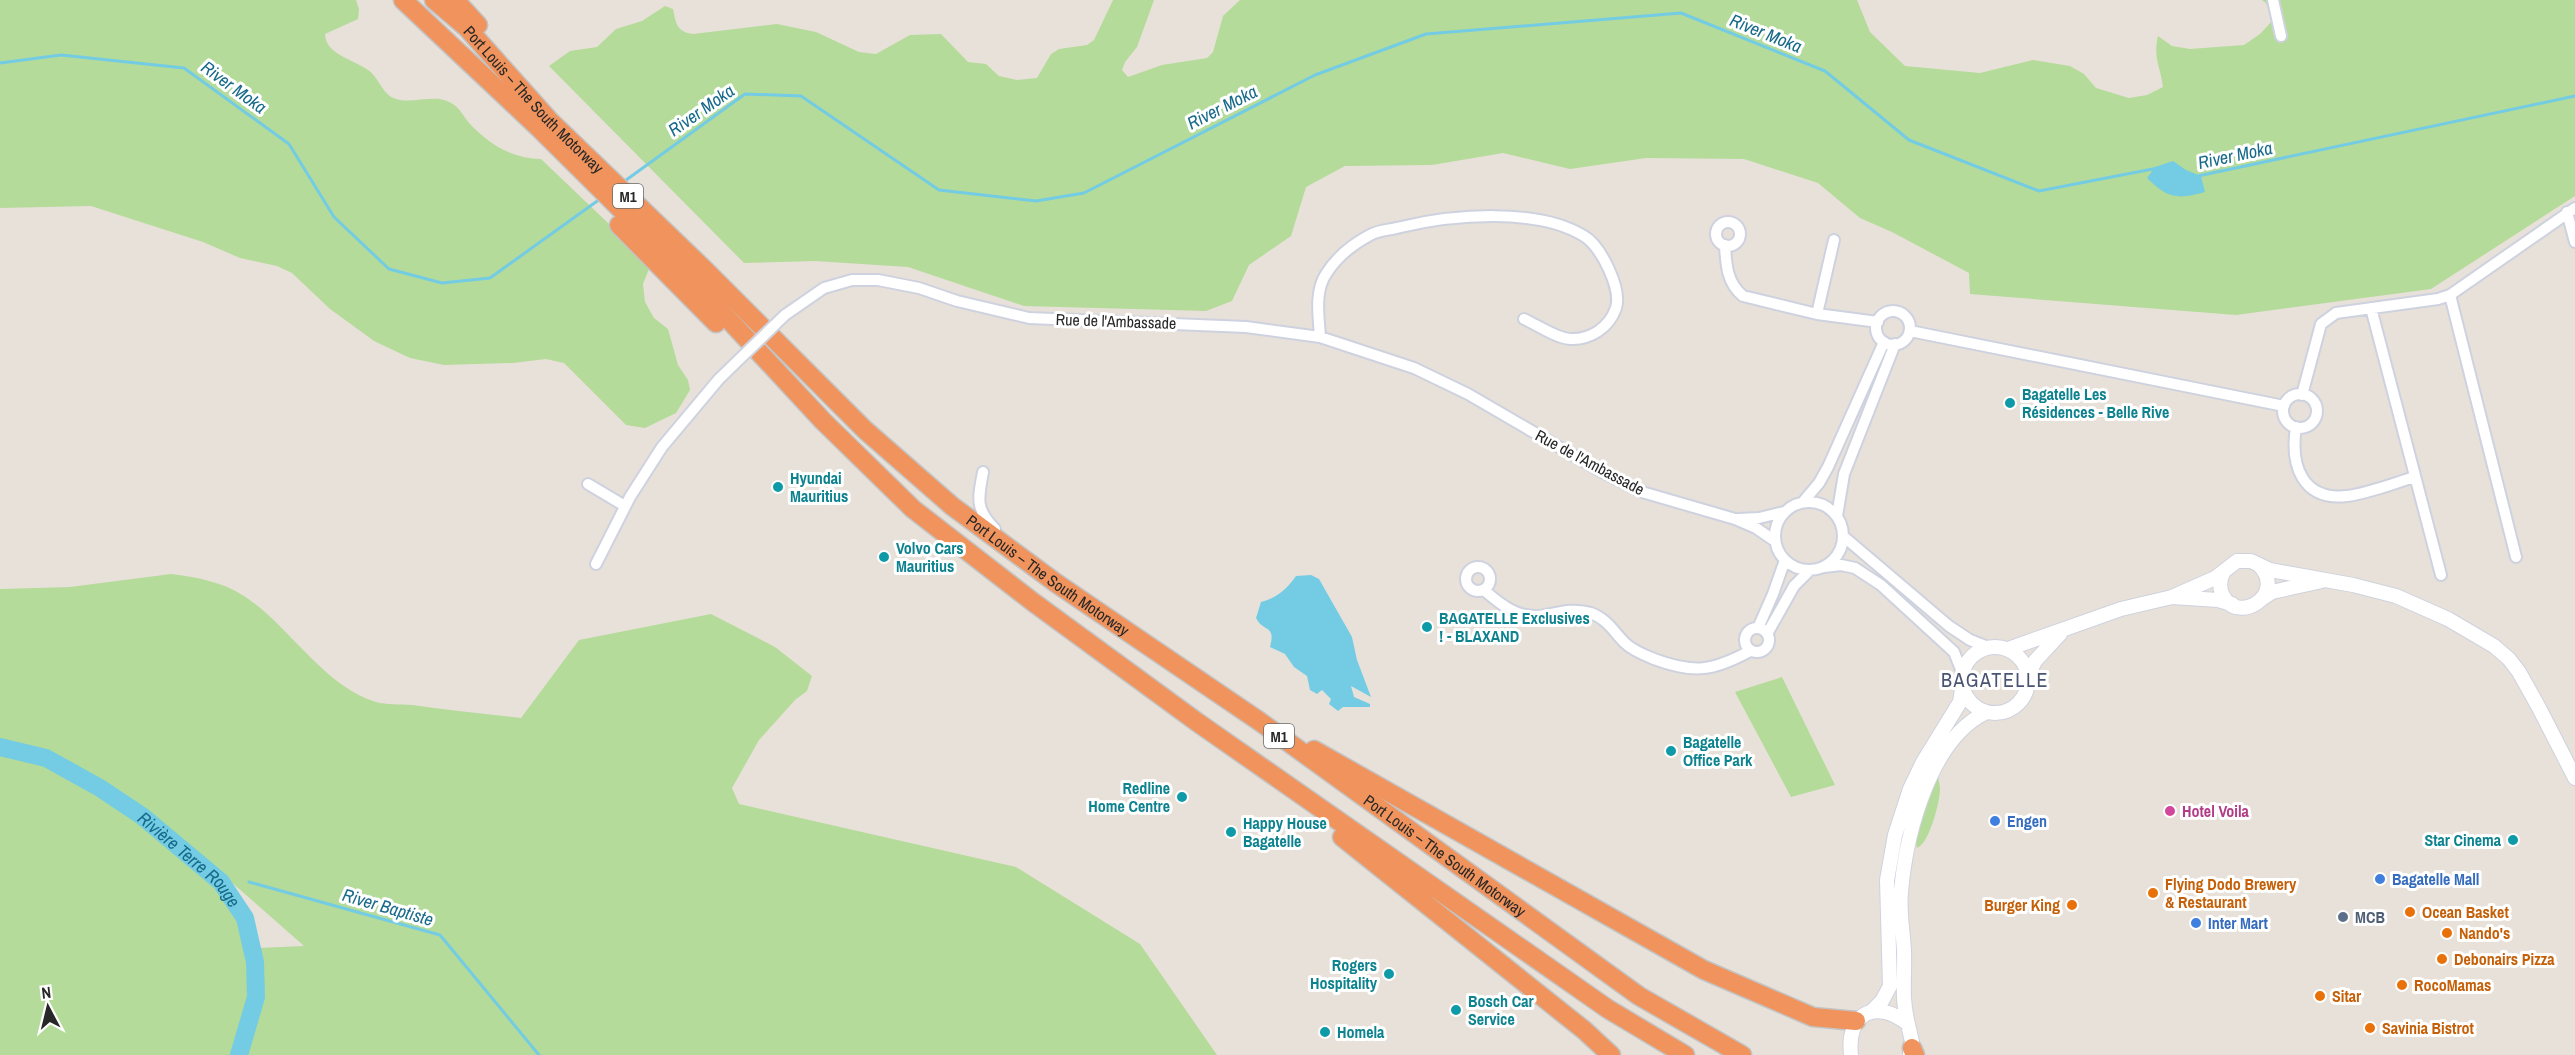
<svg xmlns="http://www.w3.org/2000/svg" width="2575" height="1055" font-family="'Archivo Narrow',sans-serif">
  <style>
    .green { fill: #b4db99; fill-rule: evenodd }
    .water { fill: #73cce3 }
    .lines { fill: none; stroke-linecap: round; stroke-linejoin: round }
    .stream { stroke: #73cce3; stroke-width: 3 }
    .river { stroke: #73cce3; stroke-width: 18 }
    .street-casing { stroke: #ced2df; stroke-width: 14 }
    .secondary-casing { stroke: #ced2df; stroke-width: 16 }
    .highway-casing { stroke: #c3c3c3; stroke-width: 21 }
    .street { stroke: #fff; stroke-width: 10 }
    .secondary { stroke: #fff; stroke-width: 14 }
    .highway { stroke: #f0935c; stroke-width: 18 }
    .street-bridge-casing { stroke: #ced2df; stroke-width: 14; stroke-linecap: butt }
    .street-bridge { stroke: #fff; stroke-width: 10 }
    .culture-dot { fill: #0f9aa8; stroke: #fff; stroke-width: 2 }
    .hotel-dot { fill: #d1479c; stroke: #fff; stroke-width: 2 }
    .shop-dot { fill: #3f7fe0; stroke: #fff; stroke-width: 2 }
    .food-dot { fill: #e8710a; stroke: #fff; stroke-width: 2 }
    .service-dot { fill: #5c6f8a; stroke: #fff; stroke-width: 2 }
    .labels { text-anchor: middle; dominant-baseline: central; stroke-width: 6; stroke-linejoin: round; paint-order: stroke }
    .shield { fill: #fff; stroke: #686868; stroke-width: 1.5 }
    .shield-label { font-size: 15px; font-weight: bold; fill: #272727 }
    .street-label { font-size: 16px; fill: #272727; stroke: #fff }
    .culture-label { font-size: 16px; font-weight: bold; fill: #0d838f; stroke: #fff; text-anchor: start }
    .hotel-label { font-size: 16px; font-weight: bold; fill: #b23c85; stroke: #fff; text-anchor: start }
    .shop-label { font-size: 16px; font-weight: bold; fill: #366cbe; stroke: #fff; text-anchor: start }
    .food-label { font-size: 16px; font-weight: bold; fill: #c56008; stroke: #fff; text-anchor: start }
    .service-label { font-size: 16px; font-weight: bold; fill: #4e5e75; stroke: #fff; text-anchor: start }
    .water-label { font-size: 18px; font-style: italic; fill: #176a8a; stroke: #fff }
    .quarter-label { font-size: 20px; letter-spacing: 1.5px; fill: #4b5573; stroke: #fff }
  </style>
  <rect width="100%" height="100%" fill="#e8e1d9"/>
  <!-- green -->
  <path class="green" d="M 0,0 L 356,0 L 359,9 L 358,19 L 325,34 C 326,55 353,59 368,70 C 379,77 382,95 396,99 C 412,104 432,95 447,101 C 459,106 462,114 469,123 C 490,145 511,158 541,159 L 651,264 L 643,284 L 645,302 L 654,318 L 668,329 L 678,365 L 688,380 L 690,390 L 676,413 L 645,428 L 626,425 L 564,363 L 546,359 L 513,363 L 444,365 L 410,358 L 374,341 L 330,309 L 292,273 L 277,266 L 240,258 L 203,242 L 91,206 L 0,208 Z
    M 1113,0 L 1154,0 L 1137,47 L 1125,62 L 1122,70 L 1128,77 L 1162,65 L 1207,58 L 1213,52 L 1223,16 L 1240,0 L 1857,0 L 1870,32 L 1905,66 L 1980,73 L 2033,60 L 2070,66 L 2084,74 L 2096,88 L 2129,98 L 2147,95 L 2163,87 C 2160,64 2153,59 2158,36 L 2172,46 L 2190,49 L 2244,45 L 2260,34 L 2273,20 L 2266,3 L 2262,0 L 2575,0 L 2575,196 L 2431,289 L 2236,315 L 1970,294 L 1969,273 L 1892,232 L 1860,218 L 1818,183 L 1744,159 L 1646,158 L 1570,169 L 1503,153 L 1432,165 L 1345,166 L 1306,187 L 1291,236 L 1249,265 L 1232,301 L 1206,311 L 1024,306 L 908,267 L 815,261 L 744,263 L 549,66 L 570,51 L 597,47 L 616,29 L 642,21 L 665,6 L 673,9 C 676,24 677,32 693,34 L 777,24 L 816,32 L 859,52 L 876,54 L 910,35 L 941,34 L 968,62 L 986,64 L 999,76 L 1017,80 L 1037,78 L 1051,54 L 1059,49 L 1087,45 L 1094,40 Z
    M 171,574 C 196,577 223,582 244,596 C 289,625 323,686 376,702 C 386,705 401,704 412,705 C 448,710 485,714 521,718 L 579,640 L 711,614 L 775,647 L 812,676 L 807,691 L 795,700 L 759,740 L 732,788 L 739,804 L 1016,867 L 1140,944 L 1217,1055 L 0,1055 L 0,589 L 70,587 ZM 230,881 L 304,946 L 257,948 L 250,920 Z
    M 1782,677 L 1835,785 L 1791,797 L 1735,692 Z
    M 1938,775 C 1938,779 1940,785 1940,789 C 1940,802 1929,844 1917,848 L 1915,838 Z"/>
  <!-- water -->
  <path class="water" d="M 2173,161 L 2186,170 L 2201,176 L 2205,192 C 2177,200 2167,198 2147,178 L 2155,167 Z
    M 1311,575 L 1319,579 L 1352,637 L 1357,660 L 1371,697 L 1351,686 L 1354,697 L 1370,704 L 1370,707 L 1343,707 L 1338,711 L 1329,704 L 1331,699 L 1322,690 L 1317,694 L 1310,690 L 1307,676 L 1294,667 L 1285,654 L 1270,647 C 1276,624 1264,633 1256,618 L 1261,602 C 1277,598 1287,589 1296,576 Z"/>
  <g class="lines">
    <!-- stream -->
    <path class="stream" d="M 0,63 L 61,55 L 184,68 L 289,144 L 334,217 L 389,269 L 442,283 L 490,278 L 600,199
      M 2198,176 L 2575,96
      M 622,183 L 745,94 L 801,96 L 939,190 L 1036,201 L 1084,193 L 1315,75 L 1426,34 L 1681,13 L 1825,71 L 1909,140 L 2039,191 L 2158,168
      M 249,882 L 440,935 L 539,1055"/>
    <!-- river -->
    <path class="river" id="s1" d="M 0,747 L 46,758 L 100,788 L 142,816 L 221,882 L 245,918 L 255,962 L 256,997 L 239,1055"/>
    <!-- street casing -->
    <g class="street-casing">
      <path id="street" d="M 2273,0 L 2281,36
        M 2567,212 L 2575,242
        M1716 234a12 12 0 1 1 24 0a12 12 0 1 1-24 0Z
        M 1725,245 C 1726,265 1727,283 1743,296 L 1817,314 L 1878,322
        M 2371,308 L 2441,575
        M1876 328a17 17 0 1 1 34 0a17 17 0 1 1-34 0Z
        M 1817,314 L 1834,240
        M 785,315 L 824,288 L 852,280 L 878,280 L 919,288 L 957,301 L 1029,318 L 1246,327 L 1320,337 L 1414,368 L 1468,394 L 1602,472 L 1642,492 L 1735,519 L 1756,528 L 1775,541
        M 1910,331 L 2284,406
        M 1320,337 C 1319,318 1314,292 1326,274 C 1336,258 1353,244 1370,235 C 1378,230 1391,230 1401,227 C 1452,215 1537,207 1584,236 C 1601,246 1622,289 1616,308 C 1609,328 1590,340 1570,339 C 1556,338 1537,325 1524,319
        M2283 411a17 17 0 1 1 34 0a17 17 0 1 1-34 0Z
        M 2302,395 L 2321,324 L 2336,313 L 2438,299 L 2450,295
        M 2296,427 C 2290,465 2302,501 2347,496 C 2370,493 2394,483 2415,477
        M 983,472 C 978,499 975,509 995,529
        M 588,484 L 625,506
        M1775 536a34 34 0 1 1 68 0a34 34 0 1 1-68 0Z
        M 1803,502 L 1819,483 L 1828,467 L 1884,342
        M 1837,516 L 1844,474 L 1895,344
        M 1738,519 L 1759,518 L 1784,512
        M 1843,536 L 1949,626 L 1970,640 L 1988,647
        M 2516,557 L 2450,295 L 2575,208
        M 596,564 L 630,497 L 662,447 L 719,379
        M1466 579a12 12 0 1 1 24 0a12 12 0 1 1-24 0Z
        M 1824,567 L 1841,565 L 1855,568 L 1881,585 L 1954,652 L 1962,672
        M 1484,590 C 1502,606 1520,620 1545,615 C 1561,612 1575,608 1591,613 C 1607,619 1614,632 1625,643 C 1632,650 1644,655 1654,659 C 1694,674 1713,671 1750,651
        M1745 640a12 12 0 1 1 24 0a12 12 0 1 1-24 0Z
        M 1758,628 L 1773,594 L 1785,560
        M 1767,634 L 1794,586 L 1810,570"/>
    </g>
    <!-- secondary casing -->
    <g class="secondary-casing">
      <path id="secondary" d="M 2224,571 C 2220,578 2219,586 2222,594 C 2237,627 2288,594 2259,565
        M 2172,597 L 2218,600 L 2232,604
        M 2263,598 L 2272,592 L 2322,581
        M1962 680a33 33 0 1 1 66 0a33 33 0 1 1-66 0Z
        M 2008,649 L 2121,609 L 2172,597 L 2215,578 L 2237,561 L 2251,561 L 2270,570 L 2353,585 L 2396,596 L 2448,619 L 2494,646 L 2509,659 L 2519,672 L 2538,706 L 2575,778
        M 2028,676 L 2035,661 L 2060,634
        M 1872,1011 L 1882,1001 L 1890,986 L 1887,880 L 1895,835 L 1910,789 L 1923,762 L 1960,702 L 1962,689
        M 1908,1024 C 1901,996 1905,979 1904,951 C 1903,931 1899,911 1901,892 C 1906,834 1930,738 1987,712
        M 1851,1055 C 1846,1013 1876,998 1908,1024 L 1912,1042 L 1910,1055"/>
    </g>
    <!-- highway casing -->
    <g class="highway-casing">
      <g id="highway">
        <path d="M 403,0 L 540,129 L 692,280 L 823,421 L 913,509 L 1033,602 L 1197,722 L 1608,1009 L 1685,1055"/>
        <path id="s2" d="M 434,0 L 467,28 L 550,121 L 706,271 L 865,430 L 952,506 L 1056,583 L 1259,721 L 1639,996 L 1742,1055"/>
        <path d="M 455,0 L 478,25"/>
        <path d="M 619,225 L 716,323"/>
        <path d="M 1314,750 L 1704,970 L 1813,1017 L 1856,1021"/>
        <path d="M 1342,837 L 1584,1030 L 1611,1055"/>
        <path d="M 1912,1048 L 1915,1055"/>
      </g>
    </g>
    <!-- street -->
    <use href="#street" class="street"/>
    <!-- secondary -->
    <use href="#secondary" class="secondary"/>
    <!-- highway -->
    <use href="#highway" class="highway"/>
    <!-- street-bridge casing -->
    <g class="street-bridge-casing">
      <path id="street-bridge" d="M 719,379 L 785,315"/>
    </g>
    <!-- street-bridge -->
    <use href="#street-bridge" class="street-bridge"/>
  </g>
  <!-- markers -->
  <g class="culture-dot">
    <circle cx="2010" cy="403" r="6"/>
    <circle cx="778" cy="487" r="6"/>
    <circle cx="884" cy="557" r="6"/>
    <circle cx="1427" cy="627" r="6"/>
    <circle cx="1671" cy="751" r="6"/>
    <circle cx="1182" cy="797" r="6"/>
    <circle cx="1231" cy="832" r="6"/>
    <circle cx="2513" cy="840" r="6"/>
    <circle cx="1389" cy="974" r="6"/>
    <circle cx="1456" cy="1010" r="6"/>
    <circle cx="1325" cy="1032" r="6"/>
  </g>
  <circle class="hotel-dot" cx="2170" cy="811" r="6"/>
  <g class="shop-dot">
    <circle cx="1995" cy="821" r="6"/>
    <circle cx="2380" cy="879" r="6"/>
    <circle cx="2196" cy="923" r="6"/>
  </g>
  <g class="food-dot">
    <circle cx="2153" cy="893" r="6"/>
    <circle cx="2072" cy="905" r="6"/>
    <circle cx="2410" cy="912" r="6"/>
    <circle cx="2447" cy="933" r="6"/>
    <circle cx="2442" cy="959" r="6"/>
    <circle cx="2402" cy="985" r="6"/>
    <circle cx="2320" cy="996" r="6"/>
    <circle cx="2370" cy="1028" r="6"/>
  </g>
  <circle class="service-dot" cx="2343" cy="917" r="6"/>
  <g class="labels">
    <!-- shield labels -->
    <g class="shield">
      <rect x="613" y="184" width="30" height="24" rx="4.5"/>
      <rect x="1264" y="724" width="30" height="24" rx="4.5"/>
    </g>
    <g class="shield-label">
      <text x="628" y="196">M1</text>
      <text x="1279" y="736">M1</text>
    </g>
    <!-- street labels -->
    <g class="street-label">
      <text stroke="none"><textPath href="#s2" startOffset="141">Port Louis – The South Motorway</textPath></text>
      <text transform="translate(1116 321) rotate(2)">Rue de l'Ambassade</text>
      <text transform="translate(1590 462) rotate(28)">Rue de l'Ambassade</text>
      <text stroke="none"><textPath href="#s2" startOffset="843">Port Louis – The South Motorway</textPath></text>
      <text stroke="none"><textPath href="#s2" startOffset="1329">Port Louis – The South Motorway</textPath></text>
    </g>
    <!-- culture labels -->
    <g class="culture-label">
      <text x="2022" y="394">Bagatelle Les<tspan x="2022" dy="18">Résidences - Belle Rive</tspan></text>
      <text x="790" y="478">Hyundai<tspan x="790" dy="18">Mauritius</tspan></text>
      <text x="896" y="548">Volvo Cars<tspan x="896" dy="18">Mauritius</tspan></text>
      <text x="1439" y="618">BAGATELLE Exclusives<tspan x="1439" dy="18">! - BLAXAND</tspan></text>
      <text x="1683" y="742">Bagatelle<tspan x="1683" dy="18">Office Park</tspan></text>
      <text x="1170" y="788" text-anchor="end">Redline<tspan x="1170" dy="18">Home Centre</tspan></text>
      <text x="1243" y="823">Happy House<tspan x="1243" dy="18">Bagatelle</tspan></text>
      <text x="2501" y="840" text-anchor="end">Star Cinema</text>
      <text x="1377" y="965" text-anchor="end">Rogers<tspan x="1377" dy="18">Hospitality</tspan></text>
      <text x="1468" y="1001">Bosch Car<tspan x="1468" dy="18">Service</tspan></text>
      <text x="1337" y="1032">Homela</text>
    </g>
    <!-- hotel labels -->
    <g class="hotel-label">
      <text x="2182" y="811">Hotel Voila</text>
    </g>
    <!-- shop labels -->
    <g class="shop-label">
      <text x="2007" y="821">Engen</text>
      <text x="2392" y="879">Bagatelle Mall</text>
      <text x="2208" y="923">Inter Mart</text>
    </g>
    <!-- food labels -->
    <g class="food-label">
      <text x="2165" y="884">Flying Dodo Brewery<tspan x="2165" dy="18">&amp; Restaurant</tspan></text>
      <text x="2060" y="905" text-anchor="end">Burger King</text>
      <text x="2422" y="912">Ocean Basket</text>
      <text x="2459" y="933">Nando's</text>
      <text x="2454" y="959">Debonairs Pizza</text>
      <text x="2414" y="985">RocoMamas</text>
      <text x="2332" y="996">Sitar</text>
      <text x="2382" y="1028">Savinia Bistrot</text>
    </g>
    <!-- service labels -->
    <g class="service-label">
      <text x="2355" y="917">MCB</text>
    </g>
    <!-- water labels -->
    <g class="water-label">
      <text transform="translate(1766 33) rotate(22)">River Moka</text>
      <text transform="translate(234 87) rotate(36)">River Moka</text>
      <text transform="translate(1222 107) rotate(-27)">River Moka</text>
      <text transform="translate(701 110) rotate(-35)">River Moka</text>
      <text transform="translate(2235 155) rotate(-12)">River Moka</text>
      <text stroke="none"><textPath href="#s1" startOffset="224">Rivière Terre Rouge</textPath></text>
      <text transform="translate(388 907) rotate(16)">River Baptiste</text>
    </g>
    <!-- quarter labels -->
    <g class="quarter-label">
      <text x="1995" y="679">BAGATELLE</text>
    </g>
  </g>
  <!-- north arrow -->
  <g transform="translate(48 1007) rotate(353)" stroke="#ffffff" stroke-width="4.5" paint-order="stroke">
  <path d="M0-4.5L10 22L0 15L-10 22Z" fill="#272727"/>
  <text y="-9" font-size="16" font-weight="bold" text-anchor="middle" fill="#272727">N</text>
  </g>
</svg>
